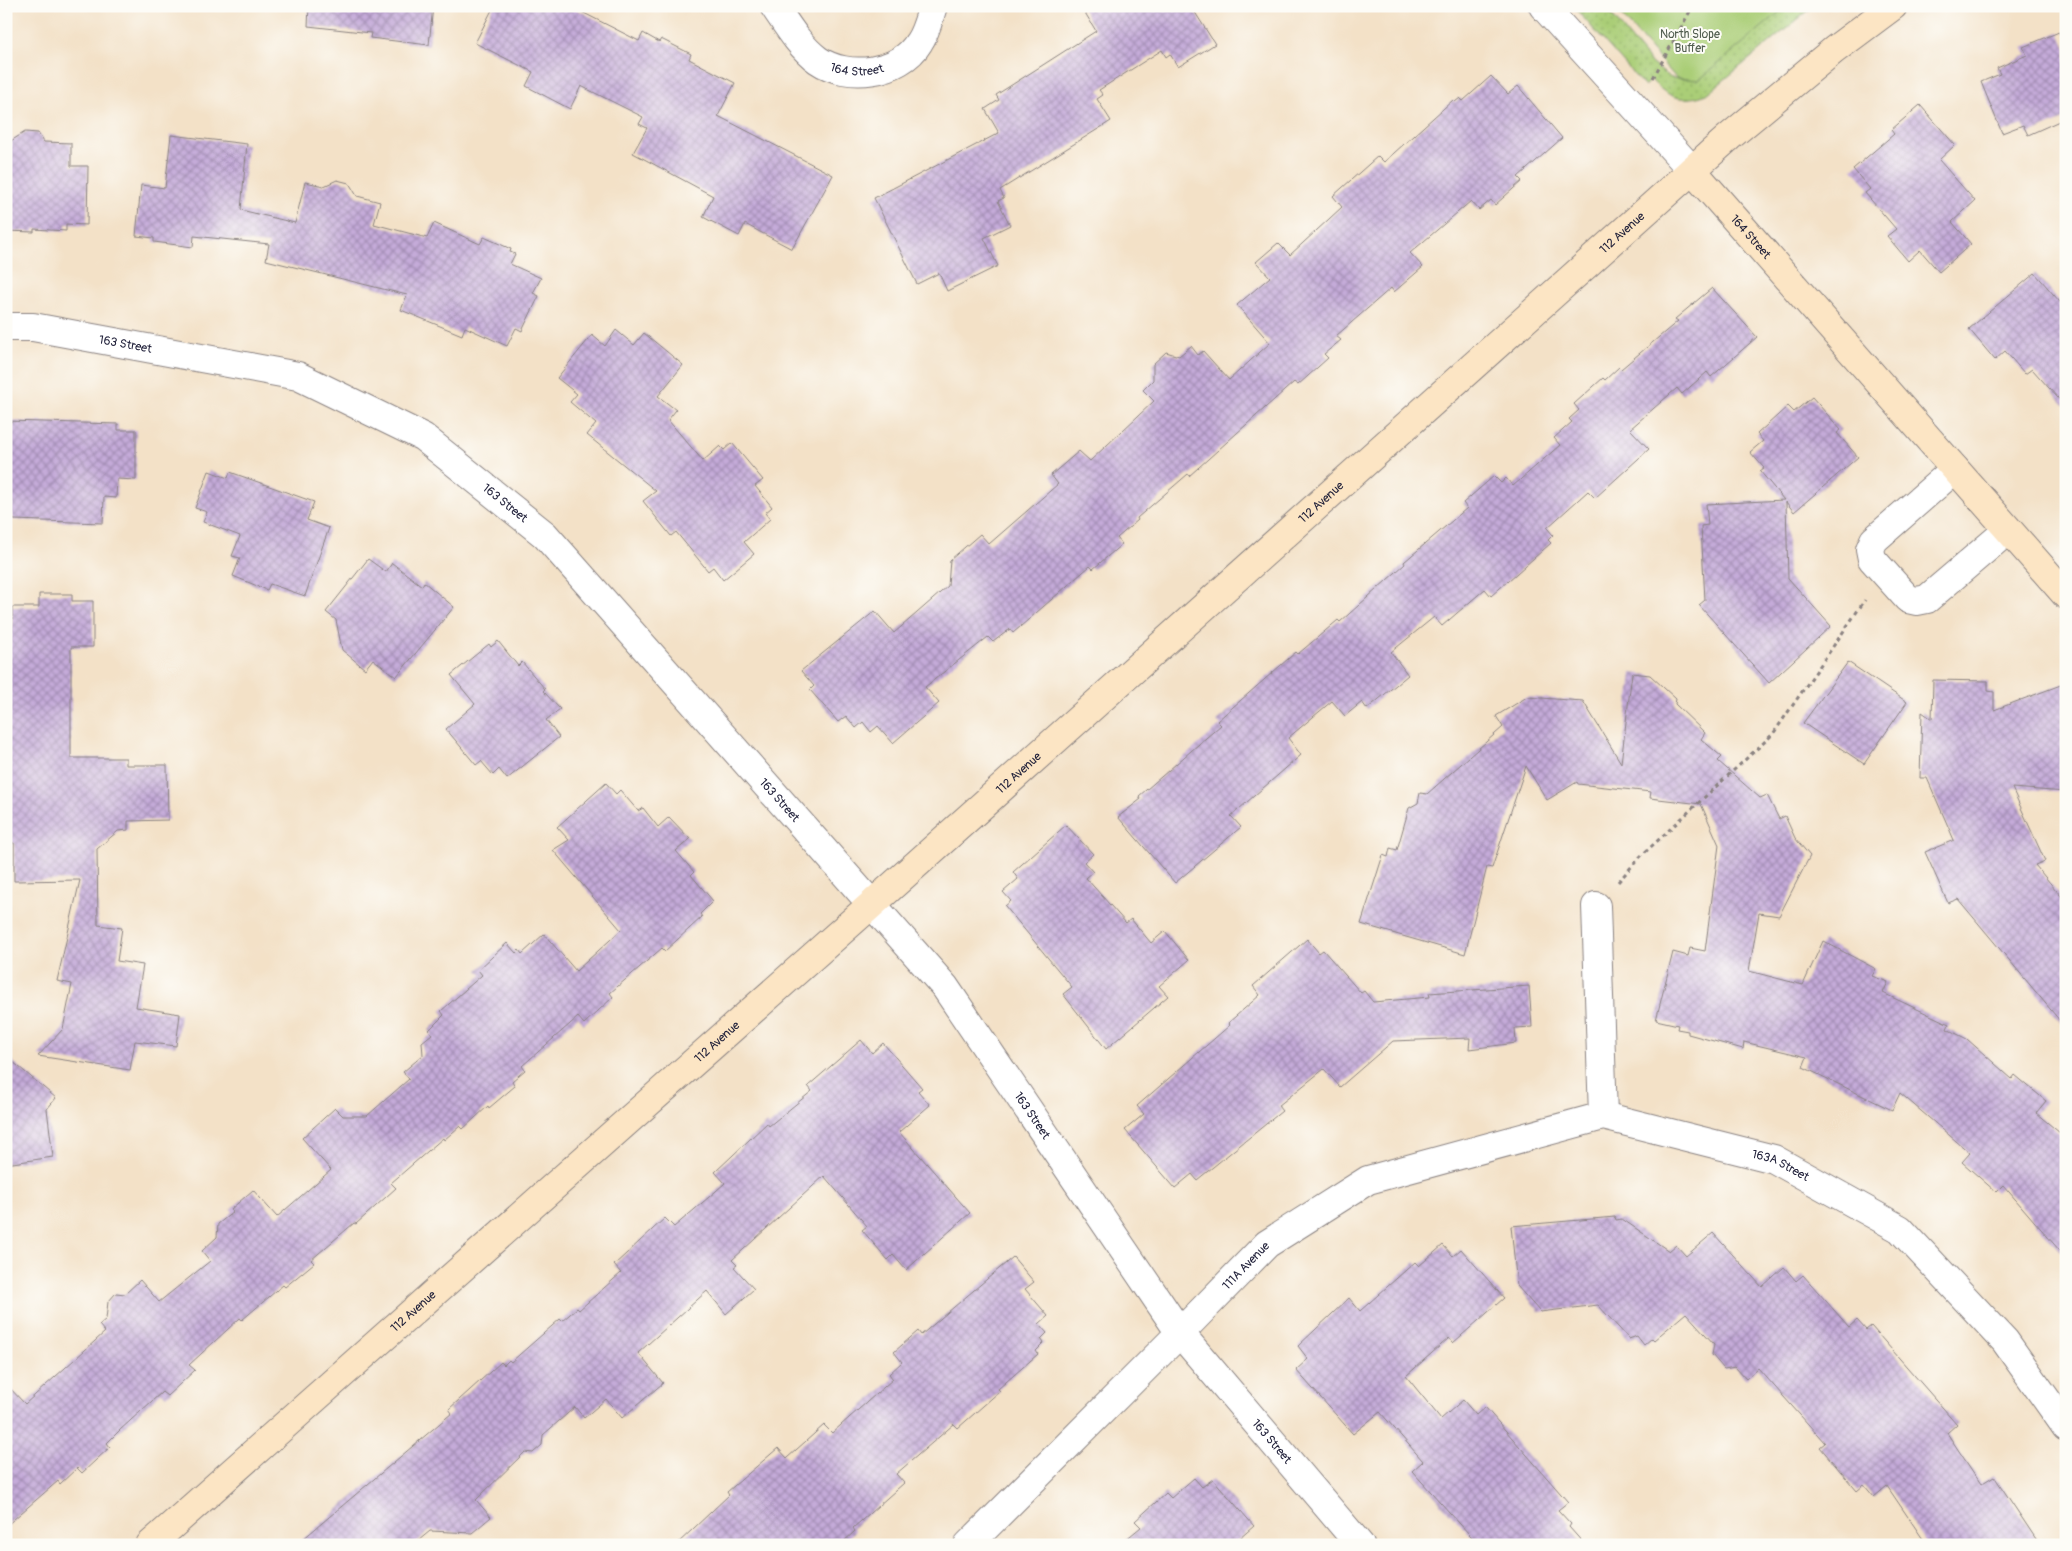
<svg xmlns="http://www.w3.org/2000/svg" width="2072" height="1551" font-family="Pangolin,sans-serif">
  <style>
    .grass { fill: url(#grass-dots); stroke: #667859 }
    .park { fill: #aace77; stroke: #667859 }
    .building { fill: url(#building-cross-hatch) }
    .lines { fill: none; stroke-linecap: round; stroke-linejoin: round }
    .street-casing { stroke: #8a8281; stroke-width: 30 }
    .secondary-casing { stroke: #8a8281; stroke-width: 30 }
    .path { stroke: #8a8281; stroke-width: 3; stroke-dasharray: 4 4; stroke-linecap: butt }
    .street { stroke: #fff; stroke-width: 28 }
    .secondary { stroke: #fce5c4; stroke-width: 28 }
    .labels { text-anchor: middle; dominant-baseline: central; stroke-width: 4; stroke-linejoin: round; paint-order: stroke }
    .park-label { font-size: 12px; fill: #525e50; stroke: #fdfcf7 }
    .street-label { font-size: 12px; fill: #22223b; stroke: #fdfcf7 }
  </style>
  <defs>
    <pattern id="grass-dots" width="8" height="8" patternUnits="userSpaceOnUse" patternTransform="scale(1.25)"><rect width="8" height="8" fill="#aace77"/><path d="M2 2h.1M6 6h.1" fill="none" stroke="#92b168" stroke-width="1.8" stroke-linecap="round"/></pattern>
    <pattern id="building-cross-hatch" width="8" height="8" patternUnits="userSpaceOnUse" patternTransform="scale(1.25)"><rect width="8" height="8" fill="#c5abd9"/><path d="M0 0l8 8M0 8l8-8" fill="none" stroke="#a08bb1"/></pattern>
  </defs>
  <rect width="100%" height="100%" fill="#fdfcf7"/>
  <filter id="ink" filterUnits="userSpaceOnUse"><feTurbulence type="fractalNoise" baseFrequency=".02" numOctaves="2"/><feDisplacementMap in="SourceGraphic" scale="10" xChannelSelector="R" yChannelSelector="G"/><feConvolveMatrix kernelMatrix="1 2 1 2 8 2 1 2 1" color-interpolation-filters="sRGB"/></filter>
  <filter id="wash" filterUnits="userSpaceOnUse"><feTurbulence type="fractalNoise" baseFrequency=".0096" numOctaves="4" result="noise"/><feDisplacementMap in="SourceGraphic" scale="20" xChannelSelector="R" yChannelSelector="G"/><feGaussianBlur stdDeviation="1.12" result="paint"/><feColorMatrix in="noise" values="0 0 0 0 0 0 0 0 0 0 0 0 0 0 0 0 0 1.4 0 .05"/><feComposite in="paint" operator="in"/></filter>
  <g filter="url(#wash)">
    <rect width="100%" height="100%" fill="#f3e1c7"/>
    <!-- grass -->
    <path class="grass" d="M 1573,6 L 1604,6 L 1652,64 L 1671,78 L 1686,79 L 1777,6 L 1814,6 L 1707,94 C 1683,103 1668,98 1651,80 L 1644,86 Z"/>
    <!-- park -->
    <path class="park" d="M 1613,6 L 1787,6 L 1699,80 L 1676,78 Z"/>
    <g id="blocks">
      <!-- building -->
      <path class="building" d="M 309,6 L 433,6 L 429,45 L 370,38 L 371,33 L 308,26 Z
        M 494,6 L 570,6 L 639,41 L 643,33 L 659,42 L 661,39 L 691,54 L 689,59 L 735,83 L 718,116 L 833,175 L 792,249 L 745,224 L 739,236 L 703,217 L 713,196 L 633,153 L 647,128 L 639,124 L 643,117 L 581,86 L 570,109 L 526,86 L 533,72 L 475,43 Z
        M 1081,6 L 1191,6 L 1215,44 L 1178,67 L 1170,54 L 1166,57 L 1162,50 L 1099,90 L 1103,95 L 1097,99 L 1111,121 L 1000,190 L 1004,198 L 998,201 L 1010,225 L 984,238 L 998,266 L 947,291 L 939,273 L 917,284 L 874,198 L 999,133 L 985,109 L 999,100 L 996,95 L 1096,31 Z
        M 2059,32 L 2066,48 L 2066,118 L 2028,135 L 2023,125 L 2002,133 L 1981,82 L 2000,74 L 1997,68 L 2027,55 L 2023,47 Z
        M 1491,76 L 1508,94 L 1518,86 L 1562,138 L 1518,177 L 1522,181 L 1495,205 L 1491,200 L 1479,210 L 1471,201 L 1410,253 L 1423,267 L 1394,292 L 1391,288 L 1336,336 L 1341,340 L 1324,354 L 1328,358 L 1298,385 L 1294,382 L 1189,476 L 1188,474 L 1137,518 L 1138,520 L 1117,538 L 1122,544 L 1093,569 L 1090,566 L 1013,633 L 1010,629 L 993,642 L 988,637 L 925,687 L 939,703 L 893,743 L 878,726 L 871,732 L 863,722 L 856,728 L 846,716 L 838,722 L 810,690 L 814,686 L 801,671 L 875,611 L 894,633 L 948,586 L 950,560 L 980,534 L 989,544 L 1058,484 L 1051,475 L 1079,451 L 1090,461 L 1154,401 L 1143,390 L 1153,380 L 1153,364 L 1166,352 L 1179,356 L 1191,346 L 1198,355 L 1203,351 L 1229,380 L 1270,343 L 1237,305 L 1270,277 L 1256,262 L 1278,243 L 1290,255 L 1342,207 L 1333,196 L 1378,156 L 1384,162 L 1453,100 L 1455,102 L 1460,98 L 1463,101 Z
        M 1920,105 L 1955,145 L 1939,160 L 1975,201 L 1952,222 L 1971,244 L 1939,272 L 1920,250 L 1908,261 L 1887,236 L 1896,229 L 1865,193 L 1870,189 L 1853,169 L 1894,134 L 1891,130 Z
        M 25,132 L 38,133 L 44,142 L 71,143 L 71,166 L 88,166 L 87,225 L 66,224 L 66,231 L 34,229 L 34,232 L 6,231 L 6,144 Z
        M 171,135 L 247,144 L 241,210 L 295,223 L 305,182 L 324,186 L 337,180 L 349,183 L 357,196 L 380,202 L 374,224 L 427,238 L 434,223 L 480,244 L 484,237 L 511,249 L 510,252 L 515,254 L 510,264 L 541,278 L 533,293 L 539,296 L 522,331 L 516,328 L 507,346 L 465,327 L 462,335 L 401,310 L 407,295 L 266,260 L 269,244 L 194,236 L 193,247 L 154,242 L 154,238 L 136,236 L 141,185 L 165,188 Z
        M 2035,273 L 2066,309 L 2066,407 L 2032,369 L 2025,374 L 2005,351 L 1995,360 L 1969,329 Z
        M 1712,288 L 1757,337 L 1711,377 L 1707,372 L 1682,394 L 1677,388 L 1630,429 L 1649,449 L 1595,498 L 1588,491 L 1547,528 L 1553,535 L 1548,540 L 1551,543 L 1491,596 L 1485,589 L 1442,626 L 1434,617 L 1391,652 L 1408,675 L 1367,709 L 1362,702 L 1345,716 L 1332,701 L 1288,738 L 1301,755 L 1231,816 L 1241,827 L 1175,883 L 1118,817 L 1141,799 L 1139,796 L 1221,725 L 1217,721 L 1296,652 L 1298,654 L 1338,620 L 1340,622 L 1405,564 L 1404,562 L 1467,508 L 1463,503 L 1494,476 L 1501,483 L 1506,478 L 1513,486 L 1560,445 L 1554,438 L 1572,422 L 1569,419 L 1579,410 L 1574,404 L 1603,378 L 1605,380 L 1619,367 L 1621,369 L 1678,321 L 1675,319 Z
        M 616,330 L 634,345 L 644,333 L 683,365 L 658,396 L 676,410 L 668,420 L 703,461 L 720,446 L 724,450 L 732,443 L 763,480 L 755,486 L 772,507 L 765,513 L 770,519 L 744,542 L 754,554 L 723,580 L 713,567 L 708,571 L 676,532 L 671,536 L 643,501 L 656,491 L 587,435 L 596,424 L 570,402 L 577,394 L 557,378 L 592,335 L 605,346 Z
        M 1812,397 L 1841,430 L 1837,433 L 1858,457 L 1794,512 L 1786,502 L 1788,578 L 1831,626 L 1769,683 L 1699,605 L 1705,600 L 1701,526 L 1708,525 L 1706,504 L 1784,500 L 1760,471 L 1764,468 L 1750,452 L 1763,441 L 1757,434 L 1788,406 L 1794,412 Z
        M 6,421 L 118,424 L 118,430 L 136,430 L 136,480 L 117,479 L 116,498 L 104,497 L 103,523 L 14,520 L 6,509 Z
        M 209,471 L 228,478 L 230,472 L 314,502 L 307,520 L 329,528 L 305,596 L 270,584 L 267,590 L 233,576 L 240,558 L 232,556 L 240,536 L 203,522 L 207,512 L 195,508 Z
        M 368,559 L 386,572 L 392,563 L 422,586 L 424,582 L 454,607 L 396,677 L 373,659 L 365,669 L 342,650 L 336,620 L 326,612 Z
        M 39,594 L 72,594 L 72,601 L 93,601 L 93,647 L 71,647 L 71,758 L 126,758 L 126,765 L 167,765 L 168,820 L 128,821 L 128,830 L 118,831 L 97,849 L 98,925 L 122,928 L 117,961 L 143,965 L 136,1007 L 180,1014 L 176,1046 L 135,1041 L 130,1070 L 38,1056 L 63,1029 L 72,984 L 57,981 L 80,880 L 14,881 L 14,843 L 6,843 L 6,630 L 12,631 L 12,607 L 39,607 Z
        M 498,641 L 518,666 L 522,662 L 545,689 L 543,691 L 560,709 L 546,720 L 559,737 L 507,779 L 499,769 L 493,775 L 481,761 L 476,765 L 446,729 L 475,704 L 451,675 L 489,644 L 491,647 Z
        M 1848,662 L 1907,702 L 1864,764 L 1803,723 Z
        M 1632,673 L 1650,675 L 1676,699 L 1675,704 L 1705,733 L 1701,739 L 1722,757 L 1718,761 L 1760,798 L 1767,795 L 1779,819 L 1785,816 L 1795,838 L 1810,856 L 1779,916 L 1759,913 L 1749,971 L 1803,985 L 1823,941 L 1876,969 L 1872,976 L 1888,982 L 1883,993 L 1949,1024 L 1947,1029 L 1967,1039 L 2012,1079 L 2015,1075 L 2046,1101 L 2036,1113 L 2066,1138 L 2066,1258 L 2003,1185 L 1996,1192 L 1962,1162 L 1970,1153 L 1900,1093 L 1892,1110 L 1803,1067 L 1807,1057 L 1744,1042 L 1743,1049 L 1688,1034 L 1688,1031 L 1677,1029 L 1678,1025 L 1656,1020 L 1673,952 L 1688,956 L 1690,948 L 1705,951 L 1719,845 L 1701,804 L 1650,798 L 1651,792 L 1578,784 L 1577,782 L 1547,800 L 1526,766 L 1492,868 L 1487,867 L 1465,954 L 1361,924 L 1383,855 L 1388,857 L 1390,848 L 1397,850 L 1409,808 L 1418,803 L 1420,793 L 1427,794 L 1503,727 L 1496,716 L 1527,697 L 1583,701 L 1621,763 Z
        M 1933,680 L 1988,681 L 1988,691 L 1994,692 L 1994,710 L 2066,683 L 2066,792 L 2012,788 L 2045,861 L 2035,865 L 2066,902 L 2066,1028 L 1958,899 L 1948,903 L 1925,852 L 1954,840 L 1927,778 L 1920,778 L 1922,712 L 1932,719 Z
        M 606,783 L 616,794 L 620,790 L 638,811 L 643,808 L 658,827 L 669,817 L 690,839 L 676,851 L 694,872 L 691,875 L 713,901 L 700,914 L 702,917 L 665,951 L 662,948 L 610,993 L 613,997 L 584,1024 L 578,1017 L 522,1066 L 525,1070 L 512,1081 L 515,1086 L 489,1108 L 488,1106 L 463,1129 L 460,1126 L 444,1140 L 443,1138 L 391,1183 L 396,1188 L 356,1224 L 354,1223 L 311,1260 L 314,1263 L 285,1287 L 283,1285 L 242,1320 L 240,1318 L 189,1365 L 195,1370 L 167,1396 L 162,1392 L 120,1430 L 107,1443 L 110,1447 L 82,1473 L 77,1468 L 60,1484 L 58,1481 L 6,1526 L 6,1384 L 25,1404 L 105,1332 L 99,1325 L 106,1319 L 108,1302 L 116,1293 L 125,1294 L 140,1280 L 159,1302 L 210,1261 L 202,1251 L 217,1237 L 218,1224 L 233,1212 L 231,1209 L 253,1190 L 277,1217 L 331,1170 L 302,1138 L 335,1108 L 343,1116 L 367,1116 L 409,1079 L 403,1072 L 423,1055 L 422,1042 L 432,1034 L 429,1030 L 444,1015 L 441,1011 L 482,975 L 478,970 L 507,943 L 516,953 L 519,950 L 522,954 L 544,934 L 576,971 L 621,930 L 553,850 L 569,840 L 557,827 Z
        M 1066,825 L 1093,854 L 1084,862 L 1093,872 L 1086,878 L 1126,923 L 1131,919 L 1151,943 L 1165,931 L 1189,960 L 1159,986 L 1168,996 L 1106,1049 L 1063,994 L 1072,987 L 1005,906 L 1011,901 L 1003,892 L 1018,879 L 1013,872 Z
        M 1307,939 L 1319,953 L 1323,950 L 1361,993 L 1364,991 L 1373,1002 L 1430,997 L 1429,993 L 1529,986 L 1532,1027 L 1515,1028 L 1516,1043 L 1469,1049 L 1470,1038 L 1393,1041 L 1340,1087 L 1324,1069 L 1278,1106 L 1282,1111 L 1197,1180 L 1192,1174 L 1175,1188 L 1125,1130 L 1144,1114 L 1137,1106 L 1230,1025 L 1228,1023 L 1260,995 L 1253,986 Z
        M 861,1040 L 872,1053 L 883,1043 L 922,1088 L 918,1091 L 930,1105 L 899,1132 L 970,1213 L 906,1270 L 893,1255 L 888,1260 L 862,1230 L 867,1226 L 824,1176 L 732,1260 L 737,1265 L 734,1267 L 754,1289 L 726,1314 L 707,1291 L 638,1353 L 663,1383 L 622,1418 L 606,1399 L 584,1418 L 575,1407 L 543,1435 L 542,1445 L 533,1453 L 525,1452 L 476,1500 L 491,1517 L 472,1533 L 430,1531 L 413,1545 L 296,1545 L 452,1413 L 449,1409 L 501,1362 L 504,1365 L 509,1360 L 511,1362 L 560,1319 L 562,1321 L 577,1308 L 579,1310 L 621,1273 L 614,1265 L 665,1218 L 674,1227 L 716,1191 L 725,1183 L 715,1172 L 767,1123 L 769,1126 L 812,1091 L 808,1086 Z
        M 6,1056 L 56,1098 L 47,1109 L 53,1157 L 6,1164 Z
        M 1615,1217 L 1616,1220 L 1622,1219 L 1669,1251 L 1676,1245 L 1686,1256 L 1713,1233 L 1762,1287 L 1784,1267 L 1796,1281 L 1803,1275 L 1849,1327 L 1857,1320 L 1866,1330 L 1871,1326 L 1957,1424 L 1947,1433 L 1981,1484 L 1994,1476 L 2040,1545 L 1927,1545 L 1887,1486 L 1874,1497 L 1864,1485 L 1857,1491 L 1820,1447 L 1825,1443 L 1758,1368 L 1746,1379 L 1735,1367 L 1724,1369 L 1712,1355 L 1714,1344 L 1686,1313 L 1654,1340 L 1652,1338 L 1644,1345 L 1637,1336 L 1629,1339 L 1598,1305 L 1540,1312 L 1517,1286 L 1511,1226 Z
        M 1443,1245 L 1453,1256 L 1461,1249 L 1504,1298 L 1453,1343 L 1449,1338 L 1406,1376 L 1441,1419 L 1463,1400 L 1476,1415 L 1485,1407 L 1568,1502 L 1558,1510 L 1571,1524 L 1569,1527 L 1585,1545 L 1479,1545 L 1412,1471 L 1423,1461 L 1380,1412 L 1353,1434 L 1296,1370 L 1308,1359 L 1298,1346 L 1349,1298 L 1360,1311 L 1415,1262 L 1419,1266 Z
        M 1013,1257 L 1034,1282 L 1025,1289 L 1048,1316 L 1039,1324 L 1047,1333 L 1041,1339 L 1044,1343 L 1036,1351 L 1038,1354 L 998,1389 L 1000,1391 L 958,1428 L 954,1424 L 896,1474 L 904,1483 L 853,1528 L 855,1531 L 840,1545 L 676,1545 L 729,1495 L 727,1492 L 778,1448 L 787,1458 L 824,1425 L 832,1433 L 893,1379 L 889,1374 L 902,1362 L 894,1352 L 918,1331 L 921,1335 Z
        M 1194,1478 L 1202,1487 L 1213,1479 L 1254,1526 L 1232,1545 L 1119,1545 L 1141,1527 L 1135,1521 L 1166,1493 L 1171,1498 Z"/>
    </g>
  </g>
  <g filter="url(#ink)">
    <use href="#blocks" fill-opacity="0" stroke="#8a8281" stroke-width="1"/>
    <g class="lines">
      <!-- street casing -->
      <g class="street-casing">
        <g id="street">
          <path id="s1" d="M 774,6 C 787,25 800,47 818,60 C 847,80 900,74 919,42 C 926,32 929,18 933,6"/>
          <path d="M 1543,6 L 1692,170"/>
          <path id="s2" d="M 6,327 L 33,327 L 298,376 L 423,437 L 545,535 L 945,987 L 1180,1333 L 1360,1545"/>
          <path d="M 1955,469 L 1874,540 L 1870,549 L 1872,559 L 1908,599 L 1917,601 L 1927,599 L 2008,530"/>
          <path d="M 1596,906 L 1603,1116"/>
          <path id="s3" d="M 968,1545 L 1180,1333 L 1267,1244 L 1368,1180 L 1603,1116 L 1774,1159 L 1900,1229 L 2005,1341 L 2066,1427"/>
        </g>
      </g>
      <!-- secondary casing -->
      <g class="secondary-casing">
        <g id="secondary">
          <path id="s4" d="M 1692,170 L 2066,595"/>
          <path id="s5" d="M 150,1545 L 871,905 L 1729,137 L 1834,50 L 1893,6"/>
        </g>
      </g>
      <!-- path -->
      <path class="path" d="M 1653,78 L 1693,6
        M 1618,882 L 1641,856 L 1773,734 L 1865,600"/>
      <!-- street -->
      <use href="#street" class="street"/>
      <!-- secondary -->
      <use href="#secondary" class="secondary"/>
    </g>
  </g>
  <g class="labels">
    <!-- park labels -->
    <g class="park-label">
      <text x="1690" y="34">North Slope<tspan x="1690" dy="14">Buffer</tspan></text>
    </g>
    <!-- street labels -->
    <g class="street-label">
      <text stroke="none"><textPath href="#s1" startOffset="111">164 Street</textPath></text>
      <text stroke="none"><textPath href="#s5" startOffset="1972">112 Avenue</textPath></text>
      <text stroke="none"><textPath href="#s4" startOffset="89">164 Street</textPath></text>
      <text stroke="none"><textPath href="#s2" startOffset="121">163 Street</textPath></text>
      <text stroke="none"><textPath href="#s5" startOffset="1568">112 Avenue</textPath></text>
      <text stroke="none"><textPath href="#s2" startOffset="541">163 Street</textPath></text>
      <text stroke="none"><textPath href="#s5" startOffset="1162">112 Avenue</textPath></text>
      <text stroke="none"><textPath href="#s2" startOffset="946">163 Street</textPath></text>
      <text stroke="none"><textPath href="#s5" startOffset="758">112 Avenue</textPath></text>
      <text stroke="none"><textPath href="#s2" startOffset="1351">163 Street</textPath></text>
      <text stroke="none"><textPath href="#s3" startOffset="972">163A Street</textPath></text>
      <text stroke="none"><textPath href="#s3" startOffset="394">111A Avenue</textPath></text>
      <text stroke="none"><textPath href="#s5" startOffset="352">112 Avenue</textPath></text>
      <text stroke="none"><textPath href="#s2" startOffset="1756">163 Street</textPath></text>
    </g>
  </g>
  <!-- margin -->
  <rect width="2072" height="1551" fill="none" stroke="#fdfcf7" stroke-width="25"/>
</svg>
